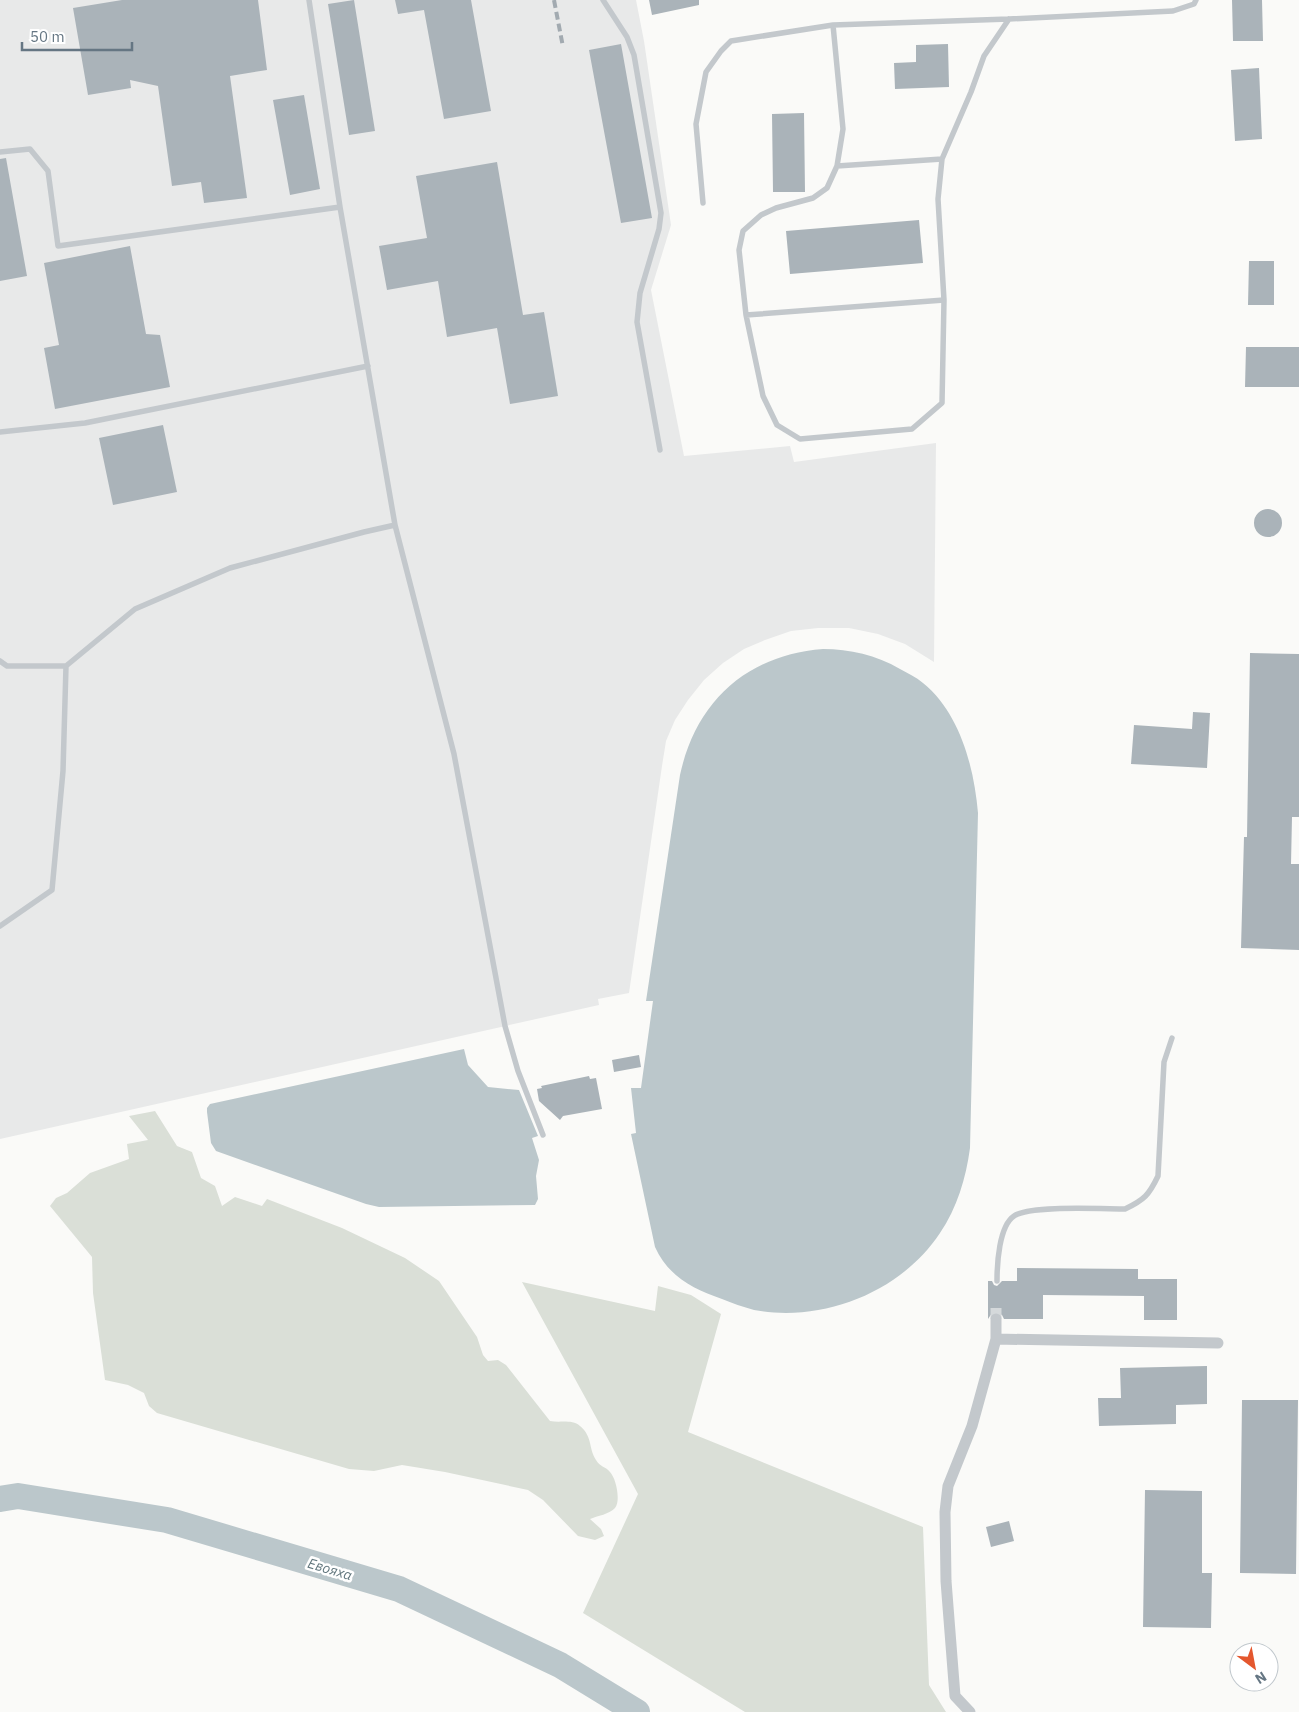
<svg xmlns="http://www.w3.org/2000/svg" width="1299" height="1712" font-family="'IBM Plex Sans',sans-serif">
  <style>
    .built { fill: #e8e9e9 }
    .green { fill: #dadfd7 }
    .water { fill: #bbc7cb }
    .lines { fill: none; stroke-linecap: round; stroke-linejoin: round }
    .river { stroke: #bbc7cb; stroke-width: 26 }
    .building { fill: #aab3b9 }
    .minor-tunnel { stroke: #d5d9db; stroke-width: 11; stroke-dasharray: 11 5.5; stroke-linecap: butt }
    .service { stroke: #c3c8cc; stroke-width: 5.5 }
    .minor { stroke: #c3c8cc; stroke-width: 11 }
    .rail { stroke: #a2aab0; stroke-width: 4; stroke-dasharray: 8 4; stroke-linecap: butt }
    .labels { text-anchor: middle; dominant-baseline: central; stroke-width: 5; stroke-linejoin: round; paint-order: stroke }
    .water-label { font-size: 14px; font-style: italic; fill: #60757c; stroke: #fff }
  </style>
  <rect width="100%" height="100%" fill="#fafaf8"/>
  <!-- built -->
  <path class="built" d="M 0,0 L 636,0 L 644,41 L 671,225 L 651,290 L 684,456 L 790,446 L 794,462 L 936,443 L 934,662 L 905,644 L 878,634 L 849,628 L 818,628 L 791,631 L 765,640 L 744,649 L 723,663 L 704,680 L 688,700 L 675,720 L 666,741 L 662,766 L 629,993 L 598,999 L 599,1005 L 0,1139 Z"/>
  <!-- green -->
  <path class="green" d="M 155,1111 L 177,1146 L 192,1152 L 201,1178 L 215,1186 L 222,1206 L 235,1197 L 262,1206 L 267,1199 L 342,1228 L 405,1258 L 439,1281 L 477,1337 L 483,1355 L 488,1361 L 498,1360 L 506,1365 L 550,1421 C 560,1423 572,1419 580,1426 C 593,1437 588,1447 596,1460 C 600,1467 605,1466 610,1472 C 616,1478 621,1501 615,1508 C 610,1514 597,1516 590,1519 L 601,1529 L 604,1536 L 595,1540 L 578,1536 L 543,1500 L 528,1490 L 445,1472 L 402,1465 L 374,1471 L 349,1469 L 157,1413 L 149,1406 L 144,1393 L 128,1385 L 105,1380 L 93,1293 L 92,1257 L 50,1206 L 56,1198 L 67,1193 L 90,1173 L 129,1159 L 127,1144 L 148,1140 L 129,1116 Z
    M 522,1282 L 655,1311 L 658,1286 L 691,1295 L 721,1314 L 688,1432 L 923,1527 L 929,1685 L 946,1712 L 745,1712 L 583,1613 L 638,1494 Z"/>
  <!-- water -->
  <path class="water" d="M 823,649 C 850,649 876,655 900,669 C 907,673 916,677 923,683 C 960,713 974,767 978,813 L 970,1148 C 966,1178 957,1208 940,1233 C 901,1292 823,1323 754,1310 C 743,1307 732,1303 722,1299 C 693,1289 668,1276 655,1247 L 631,1134 L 636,1133 L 631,1088 L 641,1088 L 653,1001 L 646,1001 L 680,775 C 696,701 747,655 823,649 Z
    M 464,1049 L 468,1065 L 488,1087 L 519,1090 L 538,1136 L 532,1138 L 539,1160 L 536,1176 L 538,1199 L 535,1205 L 379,1207 L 366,1204 L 216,1151 L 211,1143 L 207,1112 L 207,1108 L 210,1104 Z"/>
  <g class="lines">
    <!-- river -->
    <path class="river" d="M 0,1499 L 18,1496 L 167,1520 L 399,1589 L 560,1665 L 637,1712"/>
  </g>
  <!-- building -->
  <path class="building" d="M 122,0 L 258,0 L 267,70 L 230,76 L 247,198 L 204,203 L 201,182 L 172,186 L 158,86 L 130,80 L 131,88 L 88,95 L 73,8 Z
    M 354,0 L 375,131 L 349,135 L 328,4 Z
    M 395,0 L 471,0 L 491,111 L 444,119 L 424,10 L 398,14 Z
    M 649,0 L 699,0 L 699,5 L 652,15 Z
    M 1232,0 L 1262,0 L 1263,41 L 1233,41 Z
    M 621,44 L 652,218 L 621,223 L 589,50 Z
    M 948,44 L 949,87 L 895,89 L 894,63 L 916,62 L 916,45 Z
    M 1259,68 L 1262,139 L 1235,141 L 1231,70 Z
    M 304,95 L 320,189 L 290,195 L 273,100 Z
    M 804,113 L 805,192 L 773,192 L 772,114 Z
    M 6,158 L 27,276 L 0,281 L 0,159 Z
    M 497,162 L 523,315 L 544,312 L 558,396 L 510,404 L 497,328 L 447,337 L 438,281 L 387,290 L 379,246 L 427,238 L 416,176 Z
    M 919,220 L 923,263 L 790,274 L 786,231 Z
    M 130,246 L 146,334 L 160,335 L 170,387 L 55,409 L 44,348 L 59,345 L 44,263 Z
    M 1249,261 L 1274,261 L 1274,305 L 1248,305 Z
    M 1246,347 L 1299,347 L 1299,387 L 1245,387 Z
    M 163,425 L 177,492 L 113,505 L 99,438 Z
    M1254 523a14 14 0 1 1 28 0a14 14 0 1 1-28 0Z
    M 1250,653 L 1299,654 L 1299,817 L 1292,817 L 1291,864 L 1299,864 L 1299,950 L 1241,948 L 1244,837 L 1247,837 Z
    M 1193,712 L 1210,713 L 1207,768 L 1131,764 L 1134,725 L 1192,729 Z
    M 639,1055 L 641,1067 L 614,1072 L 612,1060 Z
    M 589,1076 L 590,1079 L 596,1078 L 602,1109 L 563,1116 L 560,1120 L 539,1101 L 537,1089 L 542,1088 L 541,1086 Z
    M 1017,1268 L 1138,1269 L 1138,1279 L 1177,1279 L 1177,1320 L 1144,1320 L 1144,1296 L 1043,1295 L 1043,1319 L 1004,1319 L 1002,1315 L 996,1312 L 992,1313 L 988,1319 L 988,1281 L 992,1281 L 994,1285 L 997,1286 L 1002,1281 L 1017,1281 Z
    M 1207,1366 L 1207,1404 L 1176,1405 L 1176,1424 L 1099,1426 L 1098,1398 L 1121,1398 L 1120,1368 Z
    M 1242,1400 L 1298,1400 L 1296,1574 L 1240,1573 Z
    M 1145,1490 L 1202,1491 L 1202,1573 L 1212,1573 L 1211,1628 L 1143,1627 Z
    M 1009,1521 L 1014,1541 L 991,1547 L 986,1527 Z"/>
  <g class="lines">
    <!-- minor-tunnel -->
    <path class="minor-tunnel" d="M 996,1319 L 996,1308"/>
    <!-- service -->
    <path class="service" d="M 309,0 L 340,207 L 395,525
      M 603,0 L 627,37 L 634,55 L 661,213 L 659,229 L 640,293 L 637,322 L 660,450
      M 833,25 L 843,129 L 837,166 L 827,188 L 813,198 L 776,208 L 761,215 L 743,231 L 739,250 L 746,315 L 763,396 L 777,425 L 800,439 L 912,429 L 942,403 L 944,300 L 938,199 L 942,159 L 971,92 L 984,56 L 1009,19
      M 0,152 L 30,149 L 48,171 L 58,246 L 340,207
      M 837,166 L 942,159
      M 703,203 L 696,124 L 706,72 L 721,51 L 731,41 L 833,25 L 1009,19 L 1173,11 L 1194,4 L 1196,0
      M 746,315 L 944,300
      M 0,432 L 85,423 L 368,366
      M 0,661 L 7,666 L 66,666 L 135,609 L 230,568 L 364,532 L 395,525 L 454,754 L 505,1026 L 518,1071 L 543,1135
      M 0,926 L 52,890 L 63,771 L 66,666
      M 997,1281 C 997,1264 999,1226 1014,1216 C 1029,1205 1103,1209 1125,1209 C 1144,1200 1149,1195 1158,1176 L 1164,1062 L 1172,1038"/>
    <!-- minor -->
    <path class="minor" d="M 996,1339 L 1218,1343
      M 970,1712 L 955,1696 L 946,1581 L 945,1512 L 948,1486 L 972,1426 L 996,1339 L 996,1319"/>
    <!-- rail -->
    <path class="rail" d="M 554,0 L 563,47"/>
  </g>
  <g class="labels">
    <!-- water labels -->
    <g class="water-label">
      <text transform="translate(330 1569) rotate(17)">Евояха</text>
    </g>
  </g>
  <!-- north arrow -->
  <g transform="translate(1254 1667) rotate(148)"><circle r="24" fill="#ffffff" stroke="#c1c8cd"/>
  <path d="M0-4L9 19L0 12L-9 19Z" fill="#e4572e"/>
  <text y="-8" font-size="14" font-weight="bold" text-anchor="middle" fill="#657683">N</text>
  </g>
  <!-- scale -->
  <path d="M22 42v8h110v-8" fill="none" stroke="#657683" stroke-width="2.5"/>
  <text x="30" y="42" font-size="15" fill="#657683" stroke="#ffffff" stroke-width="4" paint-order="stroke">50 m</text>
</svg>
